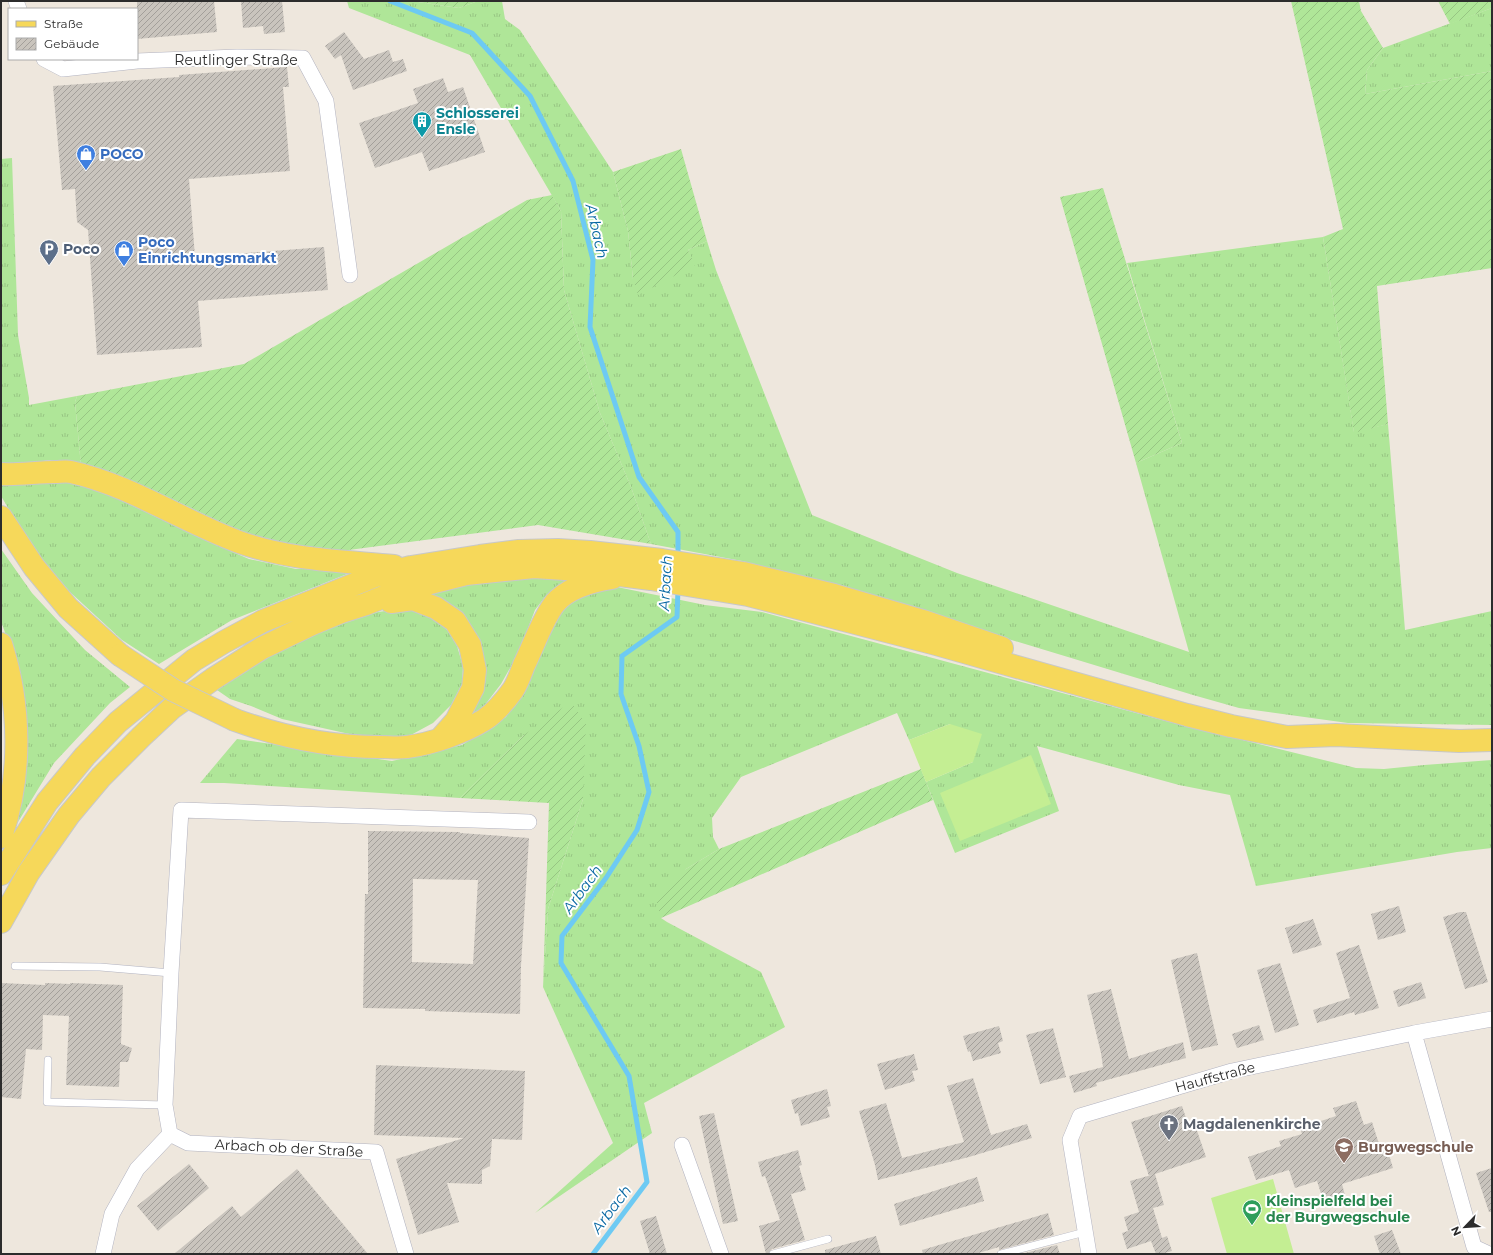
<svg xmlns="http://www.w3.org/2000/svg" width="1493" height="1255" font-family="Montserrat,sans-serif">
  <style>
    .grass { fill: url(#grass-tufts) }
    .garden { fill: url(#garden-furrows) }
    .pitch { fill: #c4ee93 }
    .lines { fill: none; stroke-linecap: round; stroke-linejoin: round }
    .stream { stroke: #6dcaf3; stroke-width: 5 }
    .building { fill: url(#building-hatch); fill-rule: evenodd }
    .lane-casing { stroke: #b2b3c0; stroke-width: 8 }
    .street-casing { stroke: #b2b3c0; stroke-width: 16 }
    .primary-casing { stroke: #c8c8c8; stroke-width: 24 }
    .lane { stroke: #fff; stroke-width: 7 }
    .street { stroke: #fff; stroke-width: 15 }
    .primary { stroke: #f6d85a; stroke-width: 22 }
    .primary-bridge-casing { stroke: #c8c8c8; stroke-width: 24; stroke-linecap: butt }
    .primary-bridge { stroke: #f6d85a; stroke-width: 22 }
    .labels { text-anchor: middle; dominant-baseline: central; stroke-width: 4; stroke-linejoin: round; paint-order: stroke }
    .street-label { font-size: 14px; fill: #2c2c2c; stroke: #fff }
    .culture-label { font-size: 14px; font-weight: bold; fill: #0d838f; stroke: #fff; text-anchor: start }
    .shop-label { font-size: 14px; font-weight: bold; fill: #366cbe; stroke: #fff; text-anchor: start }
    .service-label { font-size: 14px; font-weight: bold; fill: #4e5e75; stroke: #fff; text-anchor: start }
    .worship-label { font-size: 14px; font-weight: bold; fill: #5b616d; stroke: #fff; text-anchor: start }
    .education-label { font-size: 14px; font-weight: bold; fill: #785e54; stroke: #fff; text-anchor: start }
    .leisure-label { font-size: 14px; font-weight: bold; fill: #27864d; stroke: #fff; text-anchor: start }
    .water-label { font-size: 15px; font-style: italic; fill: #0868a3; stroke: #fff }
  </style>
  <defs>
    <pattern id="grass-tufts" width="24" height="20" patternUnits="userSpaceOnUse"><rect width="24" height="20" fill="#afe698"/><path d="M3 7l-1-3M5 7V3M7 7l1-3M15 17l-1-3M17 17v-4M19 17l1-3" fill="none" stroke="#97c583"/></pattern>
    <pattern id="garden-furrows" width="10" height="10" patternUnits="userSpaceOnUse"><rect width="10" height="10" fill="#afe698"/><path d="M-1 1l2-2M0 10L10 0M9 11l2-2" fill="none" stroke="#97c583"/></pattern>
    <pattern id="building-hatch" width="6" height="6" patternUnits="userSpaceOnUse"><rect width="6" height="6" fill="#c9c4bd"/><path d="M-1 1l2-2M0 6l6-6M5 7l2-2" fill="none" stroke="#a39f9a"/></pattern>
  </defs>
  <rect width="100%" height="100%" fill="#eee7dd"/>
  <!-- grass -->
  <path class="grass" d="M 347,1 L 411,1 L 459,8 L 478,1 L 502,1 L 505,19 L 520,30 L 613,172 L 628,231 L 633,279 L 694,265 L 688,250 L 707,241 L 716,270 L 812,515 L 957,573 L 1189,652 L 1136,463 L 1182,443 L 1127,263 L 1323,237 L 1354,432 L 1388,424 L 1405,630 L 1492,611 L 1492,725 L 1348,723 L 1239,708 L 1193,695 L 982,631 L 881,597 L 742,561 L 651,544 L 631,487 L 600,413 L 564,290 L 561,211 L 470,55 L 349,8 Z
    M 1492,8 L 1492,71 L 1365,94 L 1367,70 L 1383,48 Z
    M 12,158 L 18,335 L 29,398 L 29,405 L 77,396 L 75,402 L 81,466 L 49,460 L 15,466 L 1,465 L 1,159 Z
    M 65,482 L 97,489 L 207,541 L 249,559 L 296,569 L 346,569 L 347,574 L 232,620 L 159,664 L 122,640 L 71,593 L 32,548 L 1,496 L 1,484 Z
    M 1,549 L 32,593 L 85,650 L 130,687 L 110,703 L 54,763 L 18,822 L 24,783 L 16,664 L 1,621 Z
    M 563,576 L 565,583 L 545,597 L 535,610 L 518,654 L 501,684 L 481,710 L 467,721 L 482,669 L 424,591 L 499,578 Z
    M 617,587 L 705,605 L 762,612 L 1162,720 L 1356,768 L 1384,769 L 1424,765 L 1492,760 L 1492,848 L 1457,852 L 1256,886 L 1230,795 L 1179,785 L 1037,746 L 1059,811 L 955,853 L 926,782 L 973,762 L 950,724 L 909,740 L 897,713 L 741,777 L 712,818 L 713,837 L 719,849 L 686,869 L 661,918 L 667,922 L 761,972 L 785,1027 L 644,1103 L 652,1133 L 535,1213 L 613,1143 L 543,987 L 548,909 L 583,799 L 524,735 L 460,798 L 224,783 L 200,783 L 237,739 L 392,761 L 462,745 L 506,717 L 530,675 L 562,607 L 586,591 Z
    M 409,608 L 430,615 L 448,631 L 457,646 L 463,666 L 462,684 L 451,705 L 433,723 L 409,736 L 377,738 L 354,735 L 282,719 L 251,706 L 230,699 L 217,690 L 266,658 L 330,628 L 378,612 Z"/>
  <!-- garden -->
  <path class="garden" d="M 411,1 L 478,1 L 459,8 Z
    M 1291,1 L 1359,1 L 1361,11 L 1383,48 L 1367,70 L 1365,94 L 1492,71 L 1492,268 L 1377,286 L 1388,424 L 1354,433 L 1323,237 L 1343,229 Z
    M 1438,1 L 1492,1 L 1492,8 L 1450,24 Z
    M 681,149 L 707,241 L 688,250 L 695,265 L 638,295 L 633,279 L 628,231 L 613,172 Z
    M 1103,188 L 1182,443 L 1136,463 L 1060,197 Z
    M 552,195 L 561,211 L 564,290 L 600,413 L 631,487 L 651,544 L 538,525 L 326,553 L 258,540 L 153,490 L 81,466 L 75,402 L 77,396 L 244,364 L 527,200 Z
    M 571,702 L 586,724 L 583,799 L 548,909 L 543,987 L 549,803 L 460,798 L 524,735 Z
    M 921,769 L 933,800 L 661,918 L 656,899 L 686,869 L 719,849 Z"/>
  <!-- pitch -->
  <path class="pitch" d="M 950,724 L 982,734 L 973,762 L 926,782 L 909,740 Z
    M 1031,755 L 1051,804 L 960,841 L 940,793 Z
    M 1273,1179 L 1294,1254 L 1227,1254 L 1211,1198 Z"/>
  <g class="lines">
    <!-- stream -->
    <path class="stream" d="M 390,1 L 472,33 L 530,96 L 573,181 L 593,260 L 590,327 L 639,477 L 678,532 L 678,557
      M 593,1254 L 647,1182 L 629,1076 L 561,963 L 562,936 L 606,878 L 637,830 L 649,792 L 639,746 L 621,694 L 622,656 L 677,617 L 678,589"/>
  </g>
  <!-- building -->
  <path class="building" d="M 137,1 L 214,1 L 217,32 L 137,39 Z
    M 241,1 L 282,1 L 285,32 L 264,34 L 263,26 L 243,28 Z
    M 344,32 L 364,59 L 389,50 L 393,62 L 403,59 L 407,71 L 353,90 L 341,55 L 335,59 L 325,46 Z
    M 287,67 L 289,87 L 283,87 L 290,171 L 189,179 L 195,257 L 324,247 L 328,290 L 198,301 L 202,347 L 97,355 L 88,230 L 77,222 L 75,189 L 62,190 L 53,86 L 179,77 L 179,75 Z
    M 443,78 L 448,92 L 463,87 L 485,152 L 429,171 L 422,152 L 375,168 L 359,123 L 418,103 L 413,89 Z
    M 368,831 L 460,832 L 460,833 L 529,838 L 521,966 L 520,1014 L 425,1011 L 425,1009 L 363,1008 L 365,894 L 368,894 ZM 413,879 L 478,880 L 473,964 L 412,962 Z
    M 1399,906 L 1406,932 L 1378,940 L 1371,914 Z
    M 1460,912 L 1466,912 L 1488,982 L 1465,989 L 1443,917 Z
    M 1313,919 L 1322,945 L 1293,954 L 1285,928 Z
    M 1359,945 L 1379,1008 L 1355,1015 L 1354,1012 L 1317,1023 L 1313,1010 L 1350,998 L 1336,953 Z
    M 1197,953 L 1218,1045 L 1192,1051 L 1171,960 Z
    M 1280,963 L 1299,1025 L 1275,1033 L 1257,970 Z
    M 1421,982 L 1426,998 L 1398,1007 L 1393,991 Z
    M 1,983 L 45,985 L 45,983 L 70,984 L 70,983 L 123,985 L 121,1044 L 132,1048 L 128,1062 L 120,1062 L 119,1087 L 66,1085 L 69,1016 L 43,1015 L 42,1050 L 26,1049 L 21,1099 L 1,1097 Z
    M 1111,989 L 1129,1059 L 1183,1042 L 1186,1058 L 1096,1083 L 1097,1086 L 1074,1093 L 1069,1076 L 1103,1067 L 1101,1053 L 1087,995 Z
    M 1259,1025 L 1264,1040 L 1237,1048 L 1232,1034 Z
    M 999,1026 L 1003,1041 L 998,1043 L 1001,1053 L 973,1061 L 970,1051 L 968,1052 L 963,1036 Z
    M 1053,1028 L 1066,1077 L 1040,1084 L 1026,1035 Z
    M 914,1054 L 918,1070 L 912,1071 L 915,1081 L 885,1090 L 877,1064 Z
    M 376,1065 L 525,1071 L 522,1140 L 492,1139 L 490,1166 L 482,1170 L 482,1184 L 447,1183 L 459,1222 L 418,1235 L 396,1159 L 464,1138 L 374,1135 Z
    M 973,1078 L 991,1135 L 1027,1124 L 1032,1138 L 969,1157 L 878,1180 L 875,1165 L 859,1111 L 886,1103 L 902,1158 L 964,1142 L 947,1086 Z
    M 827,1089 L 831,1106 L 827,1107 L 830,1117 L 801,1126 L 798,1113 L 795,1114 L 791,1100 Z
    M 1356,1101 L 1364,1125 L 1372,1122 L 1379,1144 L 1385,1142 L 1393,1168 L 1342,1184 L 1346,1199 L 1325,1206 L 1317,1181 L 1295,1188 L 1289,1170 L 1256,1180 L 1248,1157 L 1281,1146 L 1279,1141 L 1302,1134 L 1300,1128 L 1336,1116 L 1333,1108 Z
    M 1182,1106 L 1188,1124 L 1194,1122 L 1206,1157 L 1149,1176 L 1131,1122 Z
    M 714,1113 L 738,1221 L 723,1224 L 699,1116 Z
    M 798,1150 L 802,1165 L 799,1166 L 806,1190 L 791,1194 L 805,1240 L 772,1249 L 768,1254 L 766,1254 L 759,1226 L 780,1220 L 765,1176 L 762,1177 L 758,1162 Z
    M 189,1164 L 209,1188 L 158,1231 L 137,1206 Z
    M 1492,1168 L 1492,1212 L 1489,1212 L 1476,1173 Z
    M 297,1169 L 368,1254 L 174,1254 L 232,1206 L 241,1217 Z
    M 1155,1174 L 1164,1205 L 1153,1208 L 1162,1238 L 1167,1236 L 1172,1251 L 1161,1254 L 1156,1254 L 1151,1241 L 1127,1249 L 1122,1233 L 1128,1231 L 1124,1217 L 1139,1212 L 1130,1181 Z
    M 977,1177 L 984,1201 L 900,1226 L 894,1204 Z
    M 1048,1213 L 1054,1235 L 999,1250 L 999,1247 L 975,1254 L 923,1254 L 922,1250 Z
    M 656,1216 L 667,1254 L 650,1254 L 640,1221 Z
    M 1392,1230 L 1401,1254 L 1380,1254 L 1374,1236 Z
    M 876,1236 L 881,1254 L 825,1254 L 825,1250 Z
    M 1057,1245 L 1060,1254 L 1021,1254 Z"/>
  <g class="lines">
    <!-- lane casing -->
    <g class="lane-casing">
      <path id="lane" d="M 15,966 L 100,967 L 171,973
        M 48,1060 L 47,1102 L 165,1105
        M 773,1254 L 828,1239
        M 1001,1254 L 1085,1232"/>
    </g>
    <!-- street casing -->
    <g class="street-casing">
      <path id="street" d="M 16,1 L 19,9
        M 44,59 L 63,69 L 137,61 L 237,57 L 303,58 L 326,101 L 350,275
        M 1414,1033 L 1474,1247 L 1489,1254
        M 682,1145 L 721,1254
        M 103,1254 L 112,1214 L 137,1169 L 170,1134
        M 406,1254 L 376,1152 L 188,1143 L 170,1134 L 165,1105 L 171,973 L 181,810 L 529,822
        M 1089,1254 L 1070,1140 L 1080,1116 L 1232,1071 L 1414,1033 L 1492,1019"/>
    </g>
    <!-- primary casing -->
    <g class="primary-casing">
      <path id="primary" d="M 1,474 C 19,475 37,472 56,472 C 60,472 66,471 71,472 C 130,485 182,521 239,542 C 289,560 342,561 394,566
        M 1,517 L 34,567 L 68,608 L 120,655
        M 391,602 L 413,599 L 436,608 L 455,621 L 470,645 L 475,670 L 473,688 L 456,721 L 441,738
        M 1,644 C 21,706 22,776 1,837
        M 235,720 C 282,737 330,747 380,747 C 389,747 398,748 407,747 C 431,744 463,733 484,720 C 495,713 505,701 513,690 C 518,682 521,673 524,665 C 533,647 543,618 555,603 C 569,587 593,581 612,578
        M 1,874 L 47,802 L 85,756 L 118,722 L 194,660 L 224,642 L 263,621 L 375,576 L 411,567 L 480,556 L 519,551 L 558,550 L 590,552 L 662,560 L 743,573 L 834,595 L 923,621 L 1002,648
        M 1,922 L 29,872 L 69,815 L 101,777 L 142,736 L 172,708 L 213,679 L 262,648 L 312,624 L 341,612 L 366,604 L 398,591 L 466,574 L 534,567 L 580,570 L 651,579 L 748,595 L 936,644 L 1187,715 L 1231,726 L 1287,737 L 1336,735 L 1459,741 L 1492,740"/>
    </g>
    <!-- lane -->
    <use href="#lane" class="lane"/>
    <!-- street -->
    <use href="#street" class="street"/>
    <!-- primary -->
    <use href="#primary" class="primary"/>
    <!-- primary-bridge casing -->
    <g class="primary-bridge-casing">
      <path id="primary-bridge" d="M 120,655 L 173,690 L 235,720"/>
    </g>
    <!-- primary-bridge -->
    <use href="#primary-bridge" class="primary-bridge"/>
  </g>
  <!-- icons -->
  <defs>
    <g id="building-pin" transform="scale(1)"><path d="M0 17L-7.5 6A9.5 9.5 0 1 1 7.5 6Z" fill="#0f9aa8" stroke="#fff"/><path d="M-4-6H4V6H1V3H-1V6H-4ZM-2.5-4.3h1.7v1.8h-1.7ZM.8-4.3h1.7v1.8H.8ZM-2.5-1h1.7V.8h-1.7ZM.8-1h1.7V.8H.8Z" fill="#fff"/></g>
    <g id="shop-pin" transform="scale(1)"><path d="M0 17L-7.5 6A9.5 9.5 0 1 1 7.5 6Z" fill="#3f7fe0" stroke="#fff"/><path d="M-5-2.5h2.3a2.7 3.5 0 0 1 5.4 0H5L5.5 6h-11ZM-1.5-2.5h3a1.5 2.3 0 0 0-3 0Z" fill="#fff"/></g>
    <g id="parking-pin" transform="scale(1)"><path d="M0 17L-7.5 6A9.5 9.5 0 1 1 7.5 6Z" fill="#5c6f8a" stroke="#fff"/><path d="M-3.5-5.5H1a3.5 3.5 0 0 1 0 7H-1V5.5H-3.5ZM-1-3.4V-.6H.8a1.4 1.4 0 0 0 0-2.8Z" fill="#fff"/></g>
    <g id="church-pin" transform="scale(1)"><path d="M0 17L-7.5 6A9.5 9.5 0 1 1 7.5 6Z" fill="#6b7280" stroke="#fff"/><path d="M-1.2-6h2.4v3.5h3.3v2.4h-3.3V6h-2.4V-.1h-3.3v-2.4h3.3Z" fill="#fff"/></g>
    <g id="school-pin" transform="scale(1)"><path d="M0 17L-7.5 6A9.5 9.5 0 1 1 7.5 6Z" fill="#8d6e63" stroke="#fff"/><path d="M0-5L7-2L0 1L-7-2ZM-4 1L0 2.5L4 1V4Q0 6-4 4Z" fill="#fff"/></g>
    <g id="stadium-pin" transform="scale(1)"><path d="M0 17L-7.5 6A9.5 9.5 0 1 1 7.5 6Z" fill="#2e9e5b" stroke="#fff"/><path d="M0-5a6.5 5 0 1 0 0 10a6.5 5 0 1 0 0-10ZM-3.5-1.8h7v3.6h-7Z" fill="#fff"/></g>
  </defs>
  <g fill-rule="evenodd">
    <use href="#building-pin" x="422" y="121"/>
    <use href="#shop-pin" x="86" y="154"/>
    <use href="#parking-pin" x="49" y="249"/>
    <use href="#shop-pin" x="124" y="250"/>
    <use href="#church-pin" x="1169" y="1124"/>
    <use href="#school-pin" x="1344" y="1147"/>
    <use href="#stadium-pin" x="1252" y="1209"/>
  </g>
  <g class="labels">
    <!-- street labels -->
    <g class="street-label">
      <text x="236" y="60">Reutlinger Straße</text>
      <text transform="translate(1215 1077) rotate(-15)">Hauffstraße</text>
      <text transform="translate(289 1148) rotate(3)">Arbach ob der Straße</text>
    </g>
    <!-- culture labels -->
    <g class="culture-label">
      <text x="436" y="113">Schlosserei<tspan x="436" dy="16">Ensle</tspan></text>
    </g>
    <!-- shop labels -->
    <g class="shop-label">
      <text x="100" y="154">POCO</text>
      <text x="138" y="242">Poco<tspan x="138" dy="16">Einrichtungsmarkt</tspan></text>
    </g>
    <!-- service labels -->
    <g class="service-label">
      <text x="63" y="249">Poco</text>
    </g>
    <!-- worship labels -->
    <g class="worship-label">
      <text x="1183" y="1124">Magdalenenkirche</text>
    </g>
    <!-- education labels -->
    <g class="education-label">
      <text x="1358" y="1147">Burgwegschule</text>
    </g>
    <!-- leisure labels -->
    <g class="leisure-label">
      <text x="1266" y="1201">Kleinspielfeld bei<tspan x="1266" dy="16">der Burgwegschule</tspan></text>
    </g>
    <!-- water labels -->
    <g class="water-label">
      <text transform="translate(597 231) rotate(77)">Arbach</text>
      <text transform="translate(665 583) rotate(-87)">Arbach</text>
      <text transform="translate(582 889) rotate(-54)">Arbach</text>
      <text transform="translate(611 1209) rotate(-53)">Arbach</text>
    </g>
  </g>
  <!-- border -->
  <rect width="1493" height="1255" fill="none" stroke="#2c2c2c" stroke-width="4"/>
  <!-- legend -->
  <rect x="8" y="8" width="130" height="52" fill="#ffffff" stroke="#ababab"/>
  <rect x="16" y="21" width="20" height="6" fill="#f6d85a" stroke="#ababab"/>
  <text x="44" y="28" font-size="12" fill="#2c2c2c">Straße</text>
  <rect x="16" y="38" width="20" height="12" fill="url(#building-hatch)" stroke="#ababab"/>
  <text x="44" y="48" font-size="12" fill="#2c2c2c">Gebäude</text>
  <!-- north arrow -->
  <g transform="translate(1465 1227) rotate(245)" stroke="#ffffff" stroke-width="3" paint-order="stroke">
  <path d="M0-3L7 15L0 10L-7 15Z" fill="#2c2c2c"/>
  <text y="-6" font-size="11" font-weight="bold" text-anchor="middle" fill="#2c2c2c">N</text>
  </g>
</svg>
